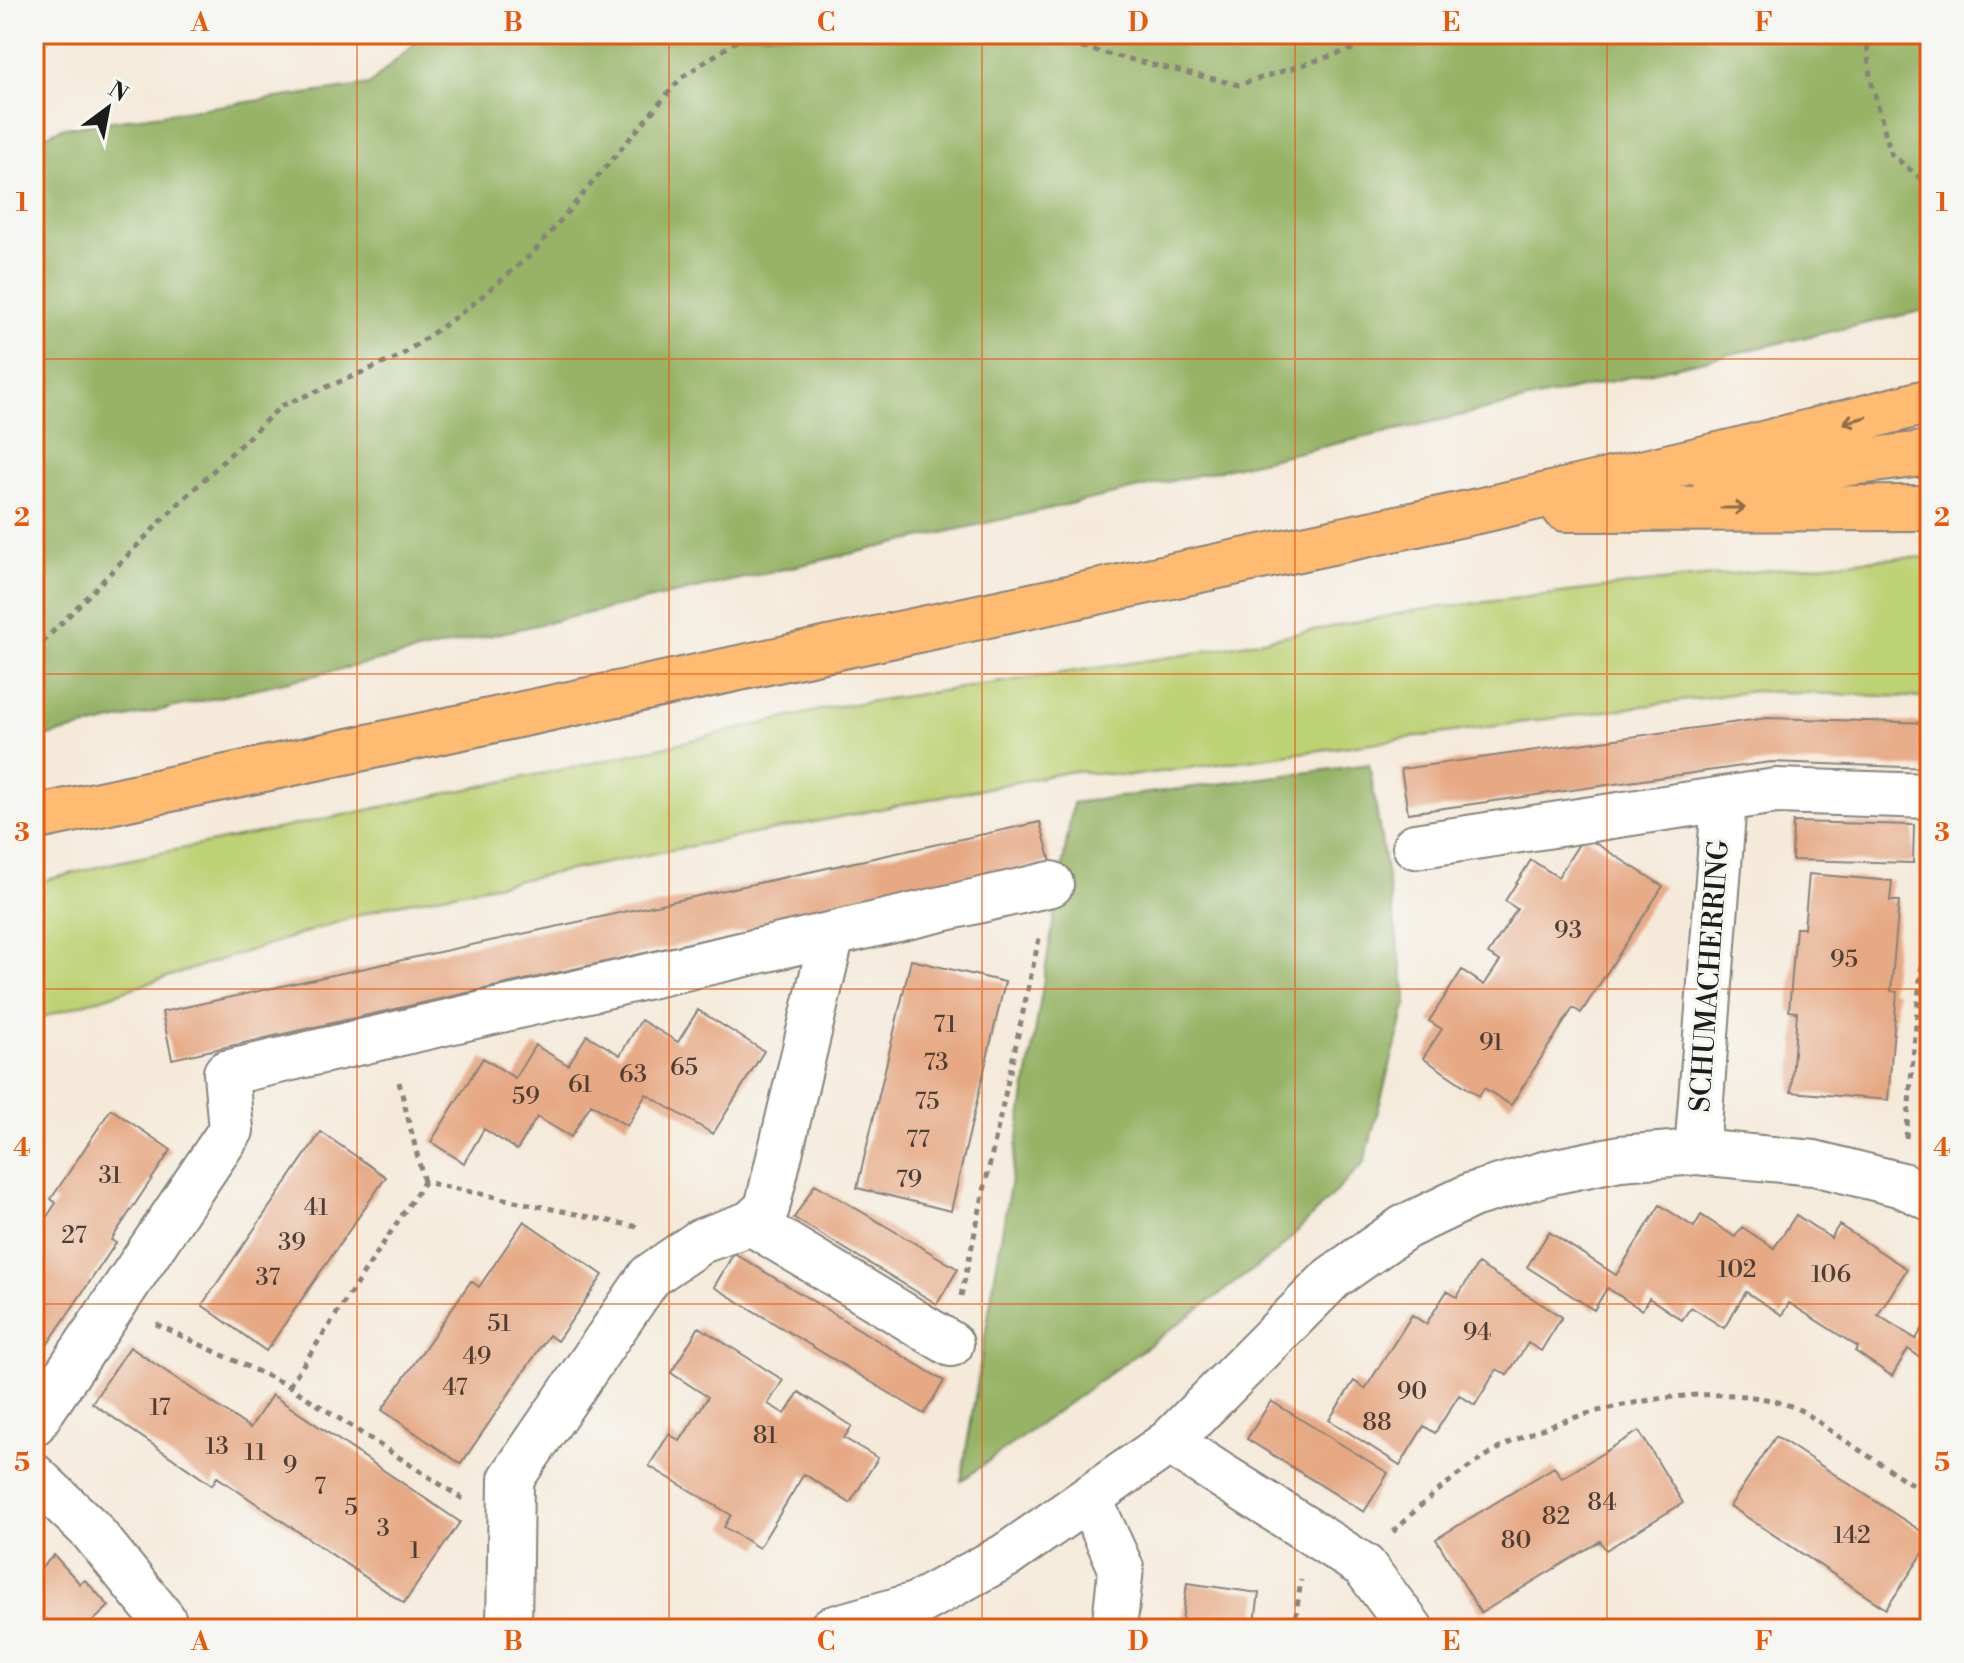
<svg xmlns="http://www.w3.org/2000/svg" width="1964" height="1663" font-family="'Libre Bodoni',serif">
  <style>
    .green { fill: #bdd174; stroke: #6c7648; stroke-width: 2 }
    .forest { fill: #96b366; stroke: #596841; stroke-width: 2 }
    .building { fill: #e6a984 }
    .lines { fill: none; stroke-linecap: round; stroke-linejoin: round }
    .minor-casing { stroke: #88837b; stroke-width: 48 }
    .major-casing { stroke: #88837b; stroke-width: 48 }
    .path { stroke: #88837b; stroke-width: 5; stroke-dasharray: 6 6; stroke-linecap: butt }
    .minor { stroke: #fff; stroke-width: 44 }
    .major { stroke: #febb71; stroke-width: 44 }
    .oneway { stroke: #8d6c46 }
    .grid { fill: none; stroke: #e8590c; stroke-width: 2; stroke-opacity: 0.55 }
    .labels { text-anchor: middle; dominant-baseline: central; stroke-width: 7; stroke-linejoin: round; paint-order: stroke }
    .number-label { font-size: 24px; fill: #4e3f36 }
    .street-label { font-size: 28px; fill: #1c1c1c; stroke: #f6f6f2 }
    .neatline { fill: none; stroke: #e8590c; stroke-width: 3 }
    .grid-label { font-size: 26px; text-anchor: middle; font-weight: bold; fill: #e8590c }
  </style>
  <rect width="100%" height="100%" fill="#f6f6f2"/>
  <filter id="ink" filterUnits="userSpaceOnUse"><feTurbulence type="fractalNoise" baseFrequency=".0125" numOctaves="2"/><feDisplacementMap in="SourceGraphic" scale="16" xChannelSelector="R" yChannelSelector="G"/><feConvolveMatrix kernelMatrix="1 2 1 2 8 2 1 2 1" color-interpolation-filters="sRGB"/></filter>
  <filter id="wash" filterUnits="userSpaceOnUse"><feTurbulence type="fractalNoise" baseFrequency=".006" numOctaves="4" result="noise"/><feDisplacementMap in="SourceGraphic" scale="32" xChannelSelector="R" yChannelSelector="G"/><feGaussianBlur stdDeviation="1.8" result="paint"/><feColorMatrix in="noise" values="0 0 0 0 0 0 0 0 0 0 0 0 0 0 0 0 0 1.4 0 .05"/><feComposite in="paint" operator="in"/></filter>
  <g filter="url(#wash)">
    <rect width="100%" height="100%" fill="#f5eada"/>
    <!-- green -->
    <path class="green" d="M 1930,557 L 1930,698 L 1754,691 L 1130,776 L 1073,771 L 388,906 L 34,1020 L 34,883 L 113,863 L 607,760 L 833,707 L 1190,654 L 1419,610 L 1653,582 L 1876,559 Z"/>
    <!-- forest -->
    <path class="forest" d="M 425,34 L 1930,34 L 1930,309 L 34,739 L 34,141 L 62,128 L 369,85 Z
      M 1369,764 L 1407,1002 L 1364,1163 L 1276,1253 L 961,1481 L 1073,803 Z"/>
    <g id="blocks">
      <!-- building -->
      <path class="building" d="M 1767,718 L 1930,723 L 1930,768 L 1771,762 L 1408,813 L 1401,769 Z
        M 1040,822 L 1051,862 L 172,1059 L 162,1012 Z
        M 1793,822 L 1914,825 L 1913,863 L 1792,860 Z
        M 1584,836 L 1663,886 L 1581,1013 L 1573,1008 L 1511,1105 L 1484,1088 L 1479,1096 L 1423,1058 L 1442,1029 L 1429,1021 L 1462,970 L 1484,985 L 1500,961 L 1488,954 L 1517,909 L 1505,901 L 1531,860 L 1558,877 Z
        M 1809,874 L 1892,881 L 1890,901 L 1899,901 L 1891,991 L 1897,992 L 1888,1100 L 1791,1092 L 1797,1012 L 1789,1011 L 1796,928 L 1804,928 Z
        M 911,960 L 1005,982 L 951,1211 L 857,1188 Z
        M 698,1010 L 764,1051 L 713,1134 L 646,1094 L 627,1126 L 591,1104 L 571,1137 L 537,1117 L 517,1150 L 484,1129 L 464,1163 L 431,1142 L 483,1058 L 515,1078 L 535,1045 L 568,1065 L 587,1035 L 620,1055 L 641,1020 L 678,1042 Z
        M 111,1109 L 171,1150 L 111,1240 L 116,1243 L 34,1364 L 34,1236 L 56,1203 L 51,1199 Z
        M 321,1132 L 386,1177 L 266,1351 L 202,1305 Z
        M 815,1184 L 958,1269 L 937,1304 L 794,1218 Z
        M 1660,1205 L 1694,1227 L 1701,1215 L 1735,1237 L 1742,1227 L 1774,1248 L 1796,1215 L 1831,1238 L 1839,1225 L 1907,1269 L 1878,1315 L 1916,1339 L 1930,1316 L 1930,1364 L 1908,1349 L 1892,1376 L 1855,1351 L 1858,1347 L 1789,1303 L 1782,1315 L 1746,1292 L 1724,1328 L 1691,1307 L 1682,1320 L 1649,1298 L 1642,1310 L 1607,1288 L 1594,1310 L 1527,1267 L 1549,1232 L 1616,1275 Z
        M 524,1221 L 603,1275 L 557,1341 L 549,1335 L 461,1464 L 382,1410 L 471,1281 L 479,1287 Z
        M 734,1253 L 944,1381 L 924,1414 L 714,1287 Z
        M 1478,1264 L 1562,1317 L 1541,1351 L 1528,1343 L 1507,1375 L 1497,1369 L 1475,1405 L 1459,1395 L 1435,1433 L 1424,1426 L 1400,1465 L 1329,1420 L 1354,1381 L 1365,1389 L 1412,1315 L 1426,1324 L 1447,1291 L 1457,1297 Z
        M 699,1327 L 783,1380 L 768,1404 L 785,1414 L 799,1392 L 852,1426 L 844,1438 L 878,1458 L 850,1503 L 804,1474 L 759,1548 L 724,1527 L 731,1515 L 649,1466 L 669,1434 L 680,1441 L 708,1397 L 671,1373 Z
        M 130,1347 L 250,1428 L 272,1395 L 460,1522 L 404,1603 L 217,1477 L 212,1485 L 92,1403 Z
        M 1271,1401 L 1388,1473 L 1364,1512 L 1247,1439 Z
        M 1639,1431 L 1683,1503 L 1606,1550 L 1600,1541 L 1481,1613 L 1436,1539 L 1554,1467 L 1562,1478 Z
        M 1776,1436 L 1930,1537 L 1930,1543 L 1886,1609 L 1730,1506 Z
        M 54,1555 L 80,1584 L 85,1580 L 109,1606 L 85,1629 L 34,1629 L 34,1560 L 41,1568 Z
        M 1187,1583 L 1259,1593 L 1254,1629 L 1181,1629 Z"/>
    </g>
  </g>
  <g filter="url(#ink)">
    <use href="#blocks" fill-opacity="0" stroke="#88837b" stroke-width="2"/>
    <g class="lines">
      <!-- minor casing -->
      <g class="minor-casing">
        <path id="minor" d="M 1415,846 L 1776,791 L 1930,796
          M 1697,1152 L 1724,801
          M 751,1223 L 951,1344
          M 34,1423 L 231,1130 L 226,1073 L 1051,884
          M 1169,1442 L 1364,1566 L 1411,1629
          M 34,1476 L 91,1530 L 163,1619 L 167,1629
          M 1089,1498 L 1121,1568 L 1114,1629
          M 509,1629 L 511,1479 L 650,1276 L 701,1241 L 751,1223 L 767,1208 L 832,935
          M 831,1629 L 915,1605 L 1007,1555 L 1169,1442 L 1332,1278 L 1405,1227 L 1472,1195 L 1547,1173 L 1620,1158 L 1697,1152 L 1814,1163 L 1902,1185 L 1930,1198"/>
      </g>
      <!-- major casing -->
      <g class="major-casing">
        <path id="major" d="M 1715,480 L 1930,453
          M 1565,509 L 1930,508
          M 34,818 L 1487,509 L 1735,451 L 1930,401"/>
      </g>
      <!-- path -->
      <path class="path" d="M 1023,34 L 1239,85 L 1359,47 L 1379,34
        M 1866,34 L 1870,77 L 1891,154 L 1930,186
        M 34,651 L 171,511 L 281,406 L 399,357 L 467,309 L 533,253 L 681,78 L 747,34
        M 399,1082 L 424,1182
        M 1906,1138 L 1930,864
        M 961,1296 L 1040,934
        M 156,1324 L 289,1386 L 466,1501
        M 289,1386 L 424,1182 L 638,1227
        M 1393,1532 C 1424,1501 1459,1471 1498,1449 C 1569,1409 1720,1374 1798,1409 C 1812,1416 1825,1427 1838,1436 C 1869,1456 1899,1476 1930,1496
        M 1294,1629 L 1301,1580"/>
      <!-- minor -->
      <use href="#minor" class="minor"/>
      <!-- major -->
      <use href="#major" class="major"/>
    </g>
    <!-- one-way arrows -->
    <defs><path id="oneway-shaft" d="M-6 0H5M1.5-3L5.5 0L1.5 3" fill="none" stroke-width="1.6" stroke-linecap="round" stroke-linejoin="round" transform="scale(2)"/></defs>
    <g class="oneway">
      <use href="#oneway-shaft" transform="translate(1855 420) rotate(165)"/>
      <use href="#oneway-shaft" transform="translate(1733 508)"/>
    </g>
  </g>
  <!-- grid -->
  <path class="grid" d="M 357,34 L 357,1629M 669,34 L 669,1629M 982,34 L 982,1629M 1295,34 L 1295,1629M 1607,34 L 1607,1629M 34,359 L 1930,359M 34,674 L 1930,674M 34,989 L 1930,989M 34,1304 L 1930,1304"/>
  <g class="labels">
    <!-- number labels -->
    <g class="number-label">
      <text x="1568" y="931">93</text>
      <text x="1844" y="960">95</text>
      <text x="945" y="1025">71</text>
      <text x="1491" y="1043">91</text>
      <text x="936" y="1063">73</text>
      <text x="684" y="1068">65</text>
      <text x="633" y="1075">63</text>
      <text x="580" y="1085">61</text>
      <text x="526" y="1097">59</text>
      <text x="927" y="1102">75</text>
      <text x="918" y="1140">77</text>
      <text x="110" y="1176">31</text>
      <text x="909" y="1180">79</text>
      <text x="316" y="1208">41</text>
      <text x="74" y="1236">27</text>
      <text x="292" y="1243">39</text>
      <text x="1737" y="1270">102</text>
      <text x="1831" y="1275">106</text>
      <text x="268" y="1278">37</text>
      <text x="499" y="1324">51</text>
      <text x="1477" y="1333">94</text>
      <text x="477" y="1357">49</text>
      <text x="455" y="1388">47</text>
      <text x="1412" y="1392">90</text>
      <text x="160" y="1408">17</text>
      <text x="1377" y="1423">88</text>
      <text x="765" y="1436">81</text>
      <text x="217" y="1447">13</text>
      <text x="255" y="1453">11</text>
      <text x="290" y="1466">9</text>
      <text x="320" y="1487">7</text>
      <text x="1602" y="1503">84</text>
      <text x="351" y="1508">5</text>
      <text x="1556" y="1517">82</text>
      <text x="383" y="1529">3</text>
      <text x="1852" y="1536">142</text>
      <text x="1516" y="1541">80</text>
      <text x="415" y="1551">1</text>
    </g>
    <!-- street labels -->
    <g class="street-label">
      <text transform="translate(1710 976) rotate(-86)">SCHUMACHERRING</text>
    </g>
  </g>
  <!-- margin -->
  <rect width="1964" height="1663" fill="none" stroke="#f6f6f2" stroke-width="88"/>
  <!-- north arrow -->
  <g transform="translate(108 108) rotate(32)" stroke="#f6f6f2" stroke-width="6" paint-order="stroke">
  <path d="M0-6L14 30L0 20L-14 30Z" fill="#1c1c1c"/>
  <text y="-12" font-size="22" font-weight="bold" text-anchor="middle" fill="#1c1c1c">N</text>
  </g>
  <rect x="44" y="44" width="1876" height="1575" class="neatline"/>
  <g class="grid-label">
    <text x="200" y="31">A</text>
    <text x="513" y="31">B</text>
    <text x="826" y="31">C</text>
    <text x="1138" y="31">D</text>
    <text x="1451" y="31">E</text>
    <text x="1764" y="31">F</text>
    <text x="22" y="211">1</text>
    <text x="1942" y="211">1</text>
    <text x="22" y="526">2</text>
    <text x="1942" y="526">2</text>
    <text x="22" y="841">3</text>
    <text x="1942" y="841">3</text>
    <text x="22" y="1156">4</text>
    <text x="1942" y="1156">4</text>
    <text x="22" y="1471">5</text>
    <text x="1942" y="1471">5</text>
    <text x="200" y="1650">A</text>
    <text x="513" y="1650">B</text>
    <text x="826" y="1650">C</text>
    <text x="1138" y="1650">D</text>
    <text x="1451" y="1650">E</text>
    <text x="1764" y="1650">F</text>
  </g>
</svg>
